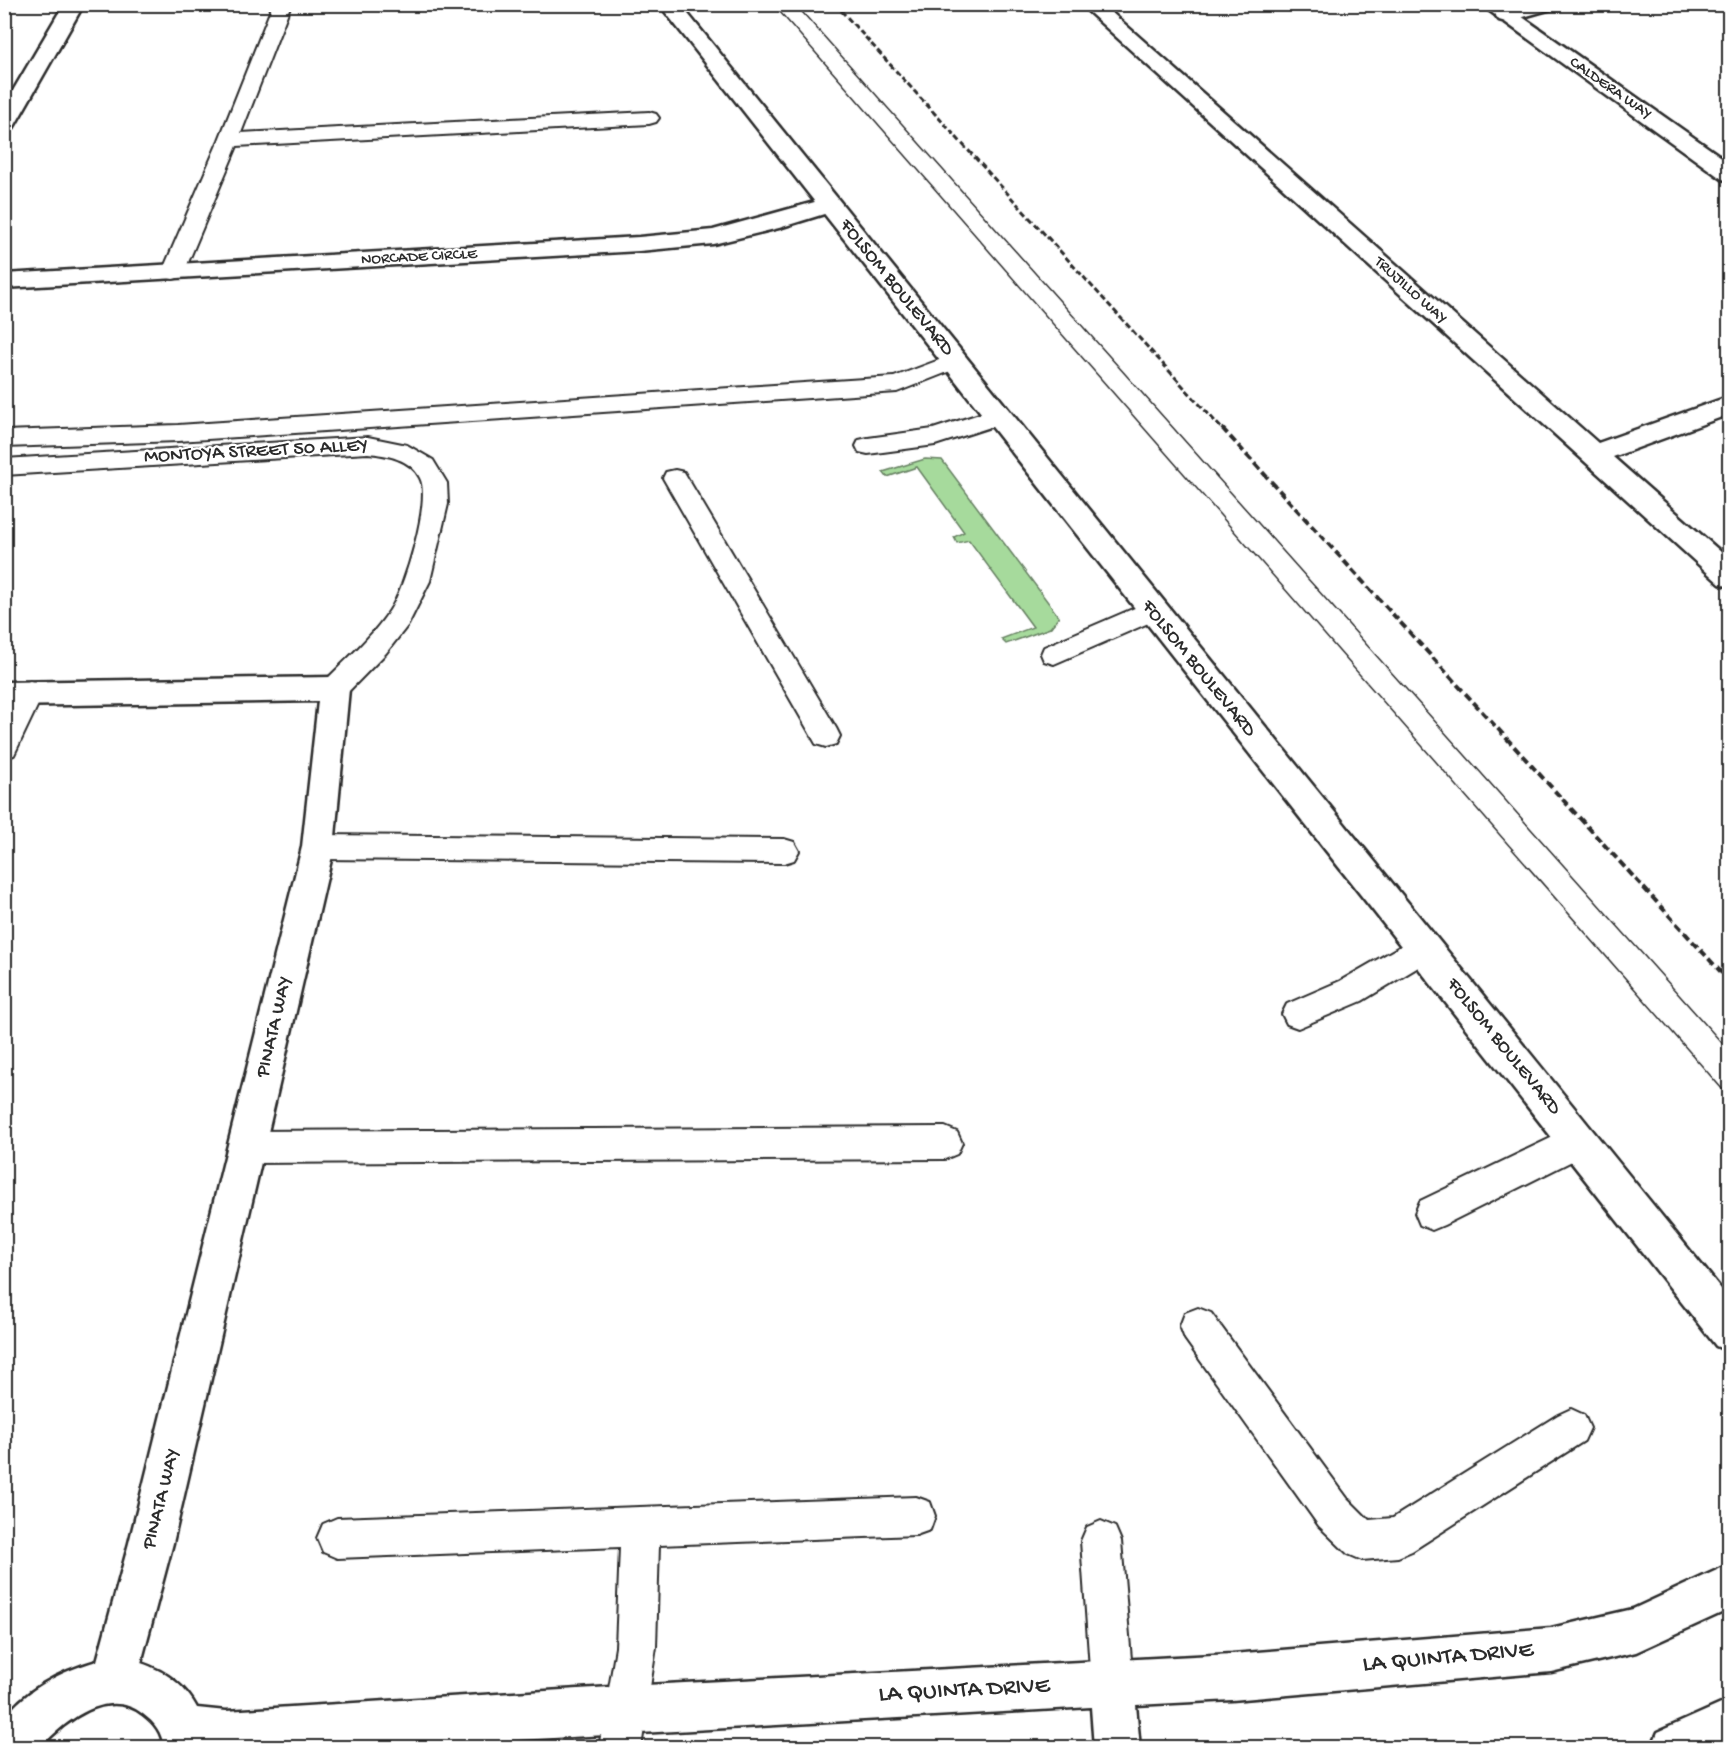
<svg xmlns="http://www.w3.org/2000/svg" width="1734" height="1752" font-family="'Gochi Hand',sans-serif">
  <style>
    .green { fill: #a6da9c; stroke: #688264; stroke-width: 1.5 }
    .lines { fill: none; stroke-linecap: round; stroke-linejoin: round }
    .service-casing { stroke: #2b2b2b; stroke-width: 4 }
    .minor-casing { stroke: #2b2b2b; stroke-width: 5 }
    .tertiary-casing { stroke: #2b2b2b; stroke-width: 5 }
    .secondary-casing { stroke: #2b2b2b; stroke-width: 5 }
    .service { fill: #fff; fill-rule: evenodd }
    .minor { fill: #fff; fill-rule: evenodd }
    .tertiary { fill: #fff; fill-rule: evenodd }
    .secondary { fill: #fff; fill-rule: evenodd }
    .tram { stroke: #2b2b2b; stroke-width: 1.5 }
    .rail-far1 { stroke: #2b2b2b; stroke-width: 3; stroke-dasharray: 6 3; stroke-linecap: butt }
    .rail { stroke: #2b2b2b; stroke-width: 4; stroke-dasharray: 8 4; stroke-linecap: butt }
    .labels { text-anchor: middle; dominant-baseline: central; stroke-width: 4.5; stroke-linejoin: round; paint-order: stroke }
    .far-street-label { font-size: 16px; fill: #2b2b2b; stroke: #fff }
    .street-label { font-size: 20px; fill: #2b2b2b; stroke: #fff }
    .near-street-label { font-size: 24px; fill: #2b2b2b; stroke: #fff }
  </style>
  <rect width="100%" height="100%" fill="#fff"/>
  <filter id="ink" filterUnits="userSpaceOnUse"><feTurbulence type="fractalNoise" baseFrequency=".0167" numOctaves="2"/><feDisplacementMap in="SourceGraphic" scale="12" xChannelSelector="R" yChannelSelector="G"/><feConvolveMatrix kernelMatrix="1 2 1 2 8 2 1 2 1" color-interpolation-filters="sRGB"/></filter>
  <g filter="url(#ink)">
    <!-- green -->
    <path class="green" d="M 925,459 L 942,460 L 1059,617 L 1050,628 L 1006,644 L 1001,639 L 1033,627 L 969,540 L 957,543 L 954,537 L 964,532 L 917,467 L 887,477 L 883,472 Z"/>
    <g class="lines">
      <!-- service casing -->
      <g class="service-casing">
        <path id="service" d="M 273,4 L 291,4 L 241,133 L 649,112 L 656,114 L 659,118 L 656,122 L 649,124 L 237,146 L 184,272 L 181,277 L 173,279 L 165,277 L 162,272 L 219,140 Z
          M 955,354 L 963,356 L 966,361 L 963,366 L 897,392 L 178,441 L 4,447 L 4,431 L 178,425 L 894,377 Z
          M 998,408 L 1006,410 L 1010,416 L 1006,422 L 935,445 L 868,454 L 859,452 L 856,446 L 859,440 L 868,438 L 933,429 Z
          M 368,437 L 407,445 L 433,460 L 447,483 L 448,504 L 430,581 L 408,625 L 386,653 L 344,696 L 334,700 L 324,696 L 320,689 L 324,682 C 347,659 372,637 390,610 C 404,590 432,499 420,478 C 411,459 387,455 368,453 L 4,475 L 4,459 Z
          M 675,470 L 684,472 L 836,728 L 840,736 L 836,744 L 826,747 L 816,744 L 663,478 L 666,472 Z
          M 1151,601 L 1160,604 L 1164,611 L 1160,618 L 1054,664 L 1044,661 L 1041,654 L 1044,647 Z
          M 30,681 L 40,685 L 44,692 L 14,755 L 4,758 L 4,717 L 20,685 Z
          M 318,835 L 784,839 L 794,842 L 799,851 L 794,860 L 784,863 L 318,859 L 308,856 L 303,847 L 308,838 Z
          M 1424,935 L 1435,939 L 1439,948 L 1435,957 L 1362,1001 L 1298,1028 L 1287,1024 L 1282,1014 L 1287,1004 L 1340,981 L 1413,939 Z
          M 1578,1125 L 1590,1130 L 1595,1141 L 1590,1152 L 1444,1225 L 1432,1230 L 1420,1225 L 1415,1213 L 1420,1201 Z
          M 945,1127 L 957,1132 L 962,1143 L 957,1154 L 945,1159 L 246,1163 L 234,1158 L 229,1147 L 234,1136 L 246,1131 Z
          M 1198,1308 L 1211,1313 L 1347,1498 L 1369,1520 L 1393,1518 L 1558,1415 L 1571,1409 L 1584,1415 L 1590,1428 L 1584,1441 L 1412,1551 L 1398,1557 L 1362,1560 L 1348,1554 L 1319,1526 L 1185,1339 L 1180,1326 L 1185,1313 Z
          M 916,1497 L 930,1502 L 935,1516 L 930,1530 L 916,1535 L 659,1545 L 656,1647 L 641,1748 L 599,1748 L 616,1647 L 620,1547 L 337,1558 L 323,1552 L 317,1538 L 323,1524 L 337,1518 Z
          M 1101,1521 L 1115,1527 L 1121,1541 L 1133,1683 L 1127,1698 L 1112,1704 L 1097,1698 L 1091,1683 L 1081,1541 L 1087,1527 Z"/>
      </g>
      <!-- minor casing -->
      <g class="minor-casing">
        <path id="minor" d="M 64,4 L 84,4 L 15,125 L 12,130 L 4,131 L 4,106 Z
          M 1080,4 L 1102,4 L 1598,443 L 1730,396 L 1730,414 L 1613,457 L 1730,560 L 1730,587 L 1720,584 Z
          M 1524,4 L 1558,4 L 1555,8 L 1506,22 L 1499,20 L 1496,16 L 1499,12 Z
          M 829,198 L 837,200 L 840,205 L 837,210 L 779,228 L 713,244 L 639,251 L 4,288 L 4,274 L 639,237 L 713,230 Z
          M 334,677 L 345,681 L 349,689 L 334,847 L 173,1543 L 141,1663 C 165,1671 185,1685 197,1708 L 226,1711 L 627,1686 L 1232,1654 L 1551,1628 L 1633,1609 L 1730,1564 L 1730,1609 L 1636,1652 L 1551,1672 L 1232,1700 L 1136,1705 L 1140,1748 L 1094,1748 L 1091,1707 L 377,1748 L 164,1748 C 162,1732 155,1723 143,1714 C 108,1686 64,1721 40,1748 L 4,1748 L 4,1719 C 26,1689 62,1671 97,1661 L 129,1543 L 302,847 L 318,701 L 4,706 L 4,682 Z
          M 1730,1700 L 1730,1747 L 1651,1748 L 1658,1732 Z"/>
      </g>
      <!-- tertiary casing -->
      <g class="tertiary-casing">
        <path id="tertiary" d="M 1480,4 L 1504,4 L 1730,163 L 1730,181 L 1722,179 Z"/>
      </g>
      <!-- secondary casing -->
      <g class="secondary-casing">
        <path id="secondary" d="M 659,4 L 680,4 L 1730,1300 L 1730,1352 L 1716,1346 Z"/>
      </g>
      <!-- service -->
      <use href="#service" class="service"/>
      <!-- minor -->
      <use href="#minor" class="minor"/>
      <!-- tertiary -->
      <use href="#tertiary" class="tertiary"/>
      <!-- secondary -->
      <use href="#secondary" class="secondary"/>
      <!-- tram -->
      <path class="tram" d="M 773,4 L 1730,1098
        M 795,4 L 1730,1052"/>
      <!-- rail-far1 -->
      <path class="rail-far1" d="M 835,4 L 1223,430"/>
      <!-- rail -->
      <path class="rail" d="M 1222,428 L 1730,982"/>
    </g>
  </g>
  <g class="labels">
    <!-- far-street labels -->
    <g class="far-street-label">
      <text transform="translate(1610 89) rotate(35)">CALDERA WAY</text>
      <text transform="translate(419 258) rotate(-3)">NORCADE CIRCLE</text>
      <text transform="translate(1410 291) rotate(42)">TRUJILLO WAY</text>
    </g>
    <!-- street labels -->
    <g class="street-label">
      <text transform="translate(896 288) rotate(51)">FOLSOM BOULEVARD</text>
      <text transform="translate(256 452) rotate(-3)">MONTOYA STREET 50 ALLEY</text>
      <text transform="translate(1198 669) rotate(51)">FOLSOM BOULEVARD</text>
      <text transform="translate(275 1027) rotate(-77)">PINATA WAY</text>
      <text transform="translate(1503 1047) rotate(51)">FOLSOM BOULEVARD</text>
      <text transform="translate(162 1499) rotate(-76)">PINATA WAY</text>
    </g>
    <!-- near-street labels -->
    <g class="near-street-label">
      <text transform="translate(1448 1658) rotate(-5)">LA QUINTA DRIVE</text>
      <text transform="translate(964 1691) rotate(-3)">LA QUINTA DRIVE</text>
    </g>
  </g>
  <!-- margin -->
  <rect width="1734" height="1752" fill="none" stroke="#fff" stroke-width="24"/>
  <rect x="12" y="12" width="1710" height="1728" fill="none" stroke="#2b2b2b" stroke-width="2" filter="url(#ink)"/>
</svg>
